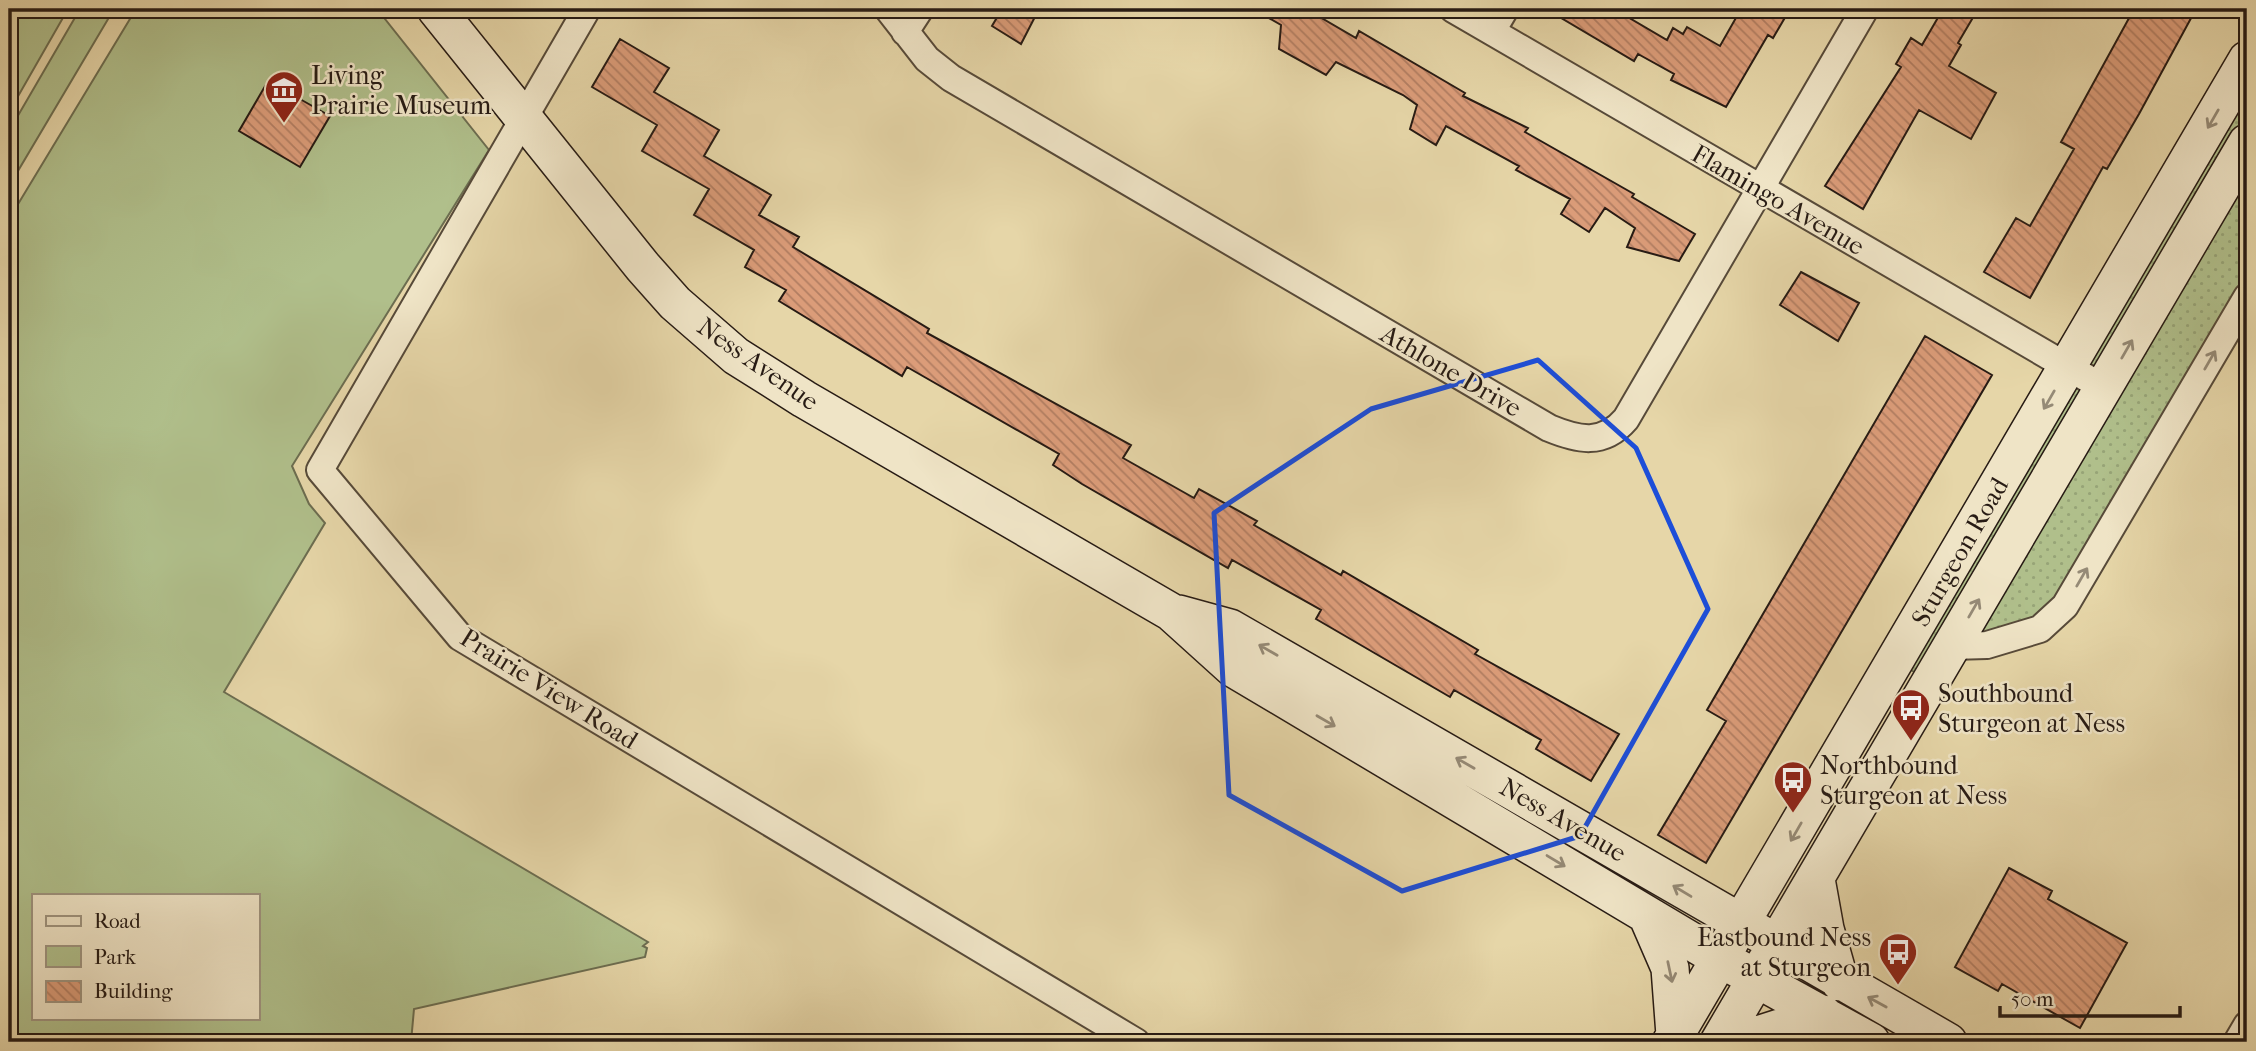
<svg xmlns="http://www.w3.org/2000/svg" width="2256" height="1051" font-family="'IM FELL French Canon',serif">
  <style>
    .grass { fill: url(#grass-dots); stroke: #6c6d50; stroke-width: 2 }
    .green { fill: #b0bf8b; stroke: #6c6d50; stroke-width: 2; fill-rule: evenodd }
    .building { fill: url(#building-back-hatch); stroke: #271b14; stroke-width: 2 }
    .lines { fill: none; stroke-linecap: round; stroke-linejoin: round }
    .street-casing { stroke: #574a39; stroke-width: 30 }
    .secondary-casing { stroke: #271b14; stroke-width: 40 }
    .street { stroke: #efe4c6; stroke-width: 26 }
    .secondary { stroke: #efe4c6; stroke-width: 37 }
    .oneway { stroke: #958a76 }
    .marked { fill: none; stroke: #1d4ed8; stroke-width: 5; stroke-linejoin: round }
    .labels { text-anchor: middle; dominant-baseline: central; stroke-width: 5; stroke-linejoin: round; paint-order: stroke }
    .poi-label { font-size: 26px; fill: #271b14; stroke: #efe4c6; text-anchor: start }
    .street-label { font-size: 26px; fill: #271b14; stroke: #efe4c6 }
  </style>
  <defs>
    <pattern id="grass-dots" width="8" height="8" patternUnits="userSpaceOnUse" patternTransform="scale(1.75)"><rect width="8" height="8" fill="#b0bf8b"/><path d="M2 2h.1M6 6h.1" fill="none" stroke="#97a477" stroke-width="1.8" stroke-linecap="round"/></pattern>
    <pattern id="building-back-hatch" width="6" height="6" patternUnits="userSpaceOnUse" patternTransform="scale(1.75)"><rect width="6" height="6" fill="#db9c79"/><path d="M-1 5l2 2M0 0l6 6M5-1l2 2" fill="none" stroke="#b27e62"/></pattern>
  </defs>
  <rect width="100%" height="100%" fill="#e6d6a8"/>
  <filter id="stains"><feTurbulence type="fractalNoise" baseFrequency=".00286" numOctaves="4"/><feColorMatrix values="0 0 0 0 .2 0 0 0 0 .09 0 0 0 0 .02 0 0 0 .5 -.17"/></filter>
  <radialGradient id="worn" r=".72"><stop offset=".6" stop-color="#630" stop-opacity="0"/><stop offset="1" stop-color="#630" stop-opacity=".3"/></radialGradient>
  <!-- grass -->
  <path class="grass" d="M 2247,60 L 2247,297 L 2040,629 L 1952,646 L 1931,682 L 1896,661 Z"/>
  <!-- green -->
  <path class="green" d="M 9,9 L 68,9 L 9,112 Z
    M 80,9 L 114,9 L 9,186 L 9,131 Z
    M 136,9 L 377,9 L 489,150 L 292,466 L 309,504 L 325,523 L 224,692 L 648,942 L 643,946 L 647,948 L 645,957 L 414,1009 L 411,1042 L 9,1042 L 9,219 ZM 33,895 L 257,895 L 257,1018 L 33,1018 Z"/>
  <!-- building -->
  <path class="building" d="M 1002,9 L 1039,9 L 1021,44 L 992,26 Z
    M 1253,9 L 1306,9 L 1356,38 L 1359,31 L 1465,93 L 1463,96 L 1528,128 L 1525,132 L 1634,194 L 1632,197 L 1695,234 L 1679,261 L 1627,247 L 1635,228 L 1605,208 L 1589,232 L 1561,214 L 1570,199 L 1516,170 L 1519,166 L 1446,126 L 1436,145 L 1410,129 L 1417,105 L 1403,95 L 1336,62 L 1326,75 L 1279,49 L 1281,25 Z
    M 1546,9 L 1614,9 L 1667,40 L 1673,28 L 1683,34 L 1687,27 L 1720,46 L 1741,9 L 1790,9 L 1773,38 L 1768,35 L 1726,107 L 1671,80 L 1674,74 L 1638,54 L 1634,61 Z
    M 1943,9 L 1978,9 L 1958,43 L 1961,45 L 1949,66 L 1996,93 L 1971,139 L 1919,110 L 1863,209 L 1825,186 L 1901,67 L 1896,64 L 1911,38 L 1922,45 Z
    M 2134,9 L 2196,9 L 2139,114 L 2107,169 L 2103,167 L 2030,298 L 1984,272 L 2016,218 L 2030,226 L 2074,149 L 2061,142 Z
    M 620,39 L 669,68 L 654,92 L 719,130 L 704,156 L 771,195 L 759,215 L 799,237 L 793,247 L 929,329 L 927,333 L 1131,445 L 1123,458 L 1194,498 L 1199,489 L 1257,521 L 1254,525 L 1341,575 L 1343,571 L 1478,650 L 1475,654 L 1619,734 L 1591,781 L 1536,749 L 1541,740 L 1454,690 L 1450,697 L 1316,619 L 1321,610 L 1232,560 L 1228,568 L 1082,484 L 1053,465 L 1059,454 L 907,367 L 902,376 L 779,301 L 786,290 L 745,267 L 754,250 L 694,215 L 709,189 L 642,151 L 657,125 L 592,87 Z
    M 268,81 L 330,116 L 300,167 L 239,131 Z
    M 1801,272 L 1859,303 L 1838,341 L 1780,305 Z
    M 1925,336 L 1992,375 L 1706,863 L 1658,835 L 1726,721 L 1707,710 Z
    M 2009,868 L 2052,891 L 2048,899 L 2127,943 L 2080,1028 L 2002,984 L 1998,991 L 1955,967 Z"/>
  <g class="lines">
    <!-- street casing -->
    <g class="street-casing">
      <path id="street" d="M 587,9 L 320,470 L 460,637 L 1136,1042
        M 888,9 L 927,59 L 951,78 L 1549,428 C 1578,440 1603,446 1626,419 L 1865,9
        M 1453,9 L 2104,388
        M 1492,31 L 1505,9
        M 905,32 L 920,9
        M 1952,646 L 1987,645 L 2040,629 L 2065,606 L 2247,297
        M 2237,1042 L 2247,1025"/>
    </g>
    <!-- secondary casing -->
    <g class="secondary-casing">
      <path id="secondary" d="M 436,9 L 643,267 L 675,303 L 736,356 L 804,399 L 1171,612 L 1233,668 L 1721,959 L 1871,1042
        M 1179,614 L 1230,628 L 1948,1042
        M 1816,879 L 1825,929 L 1840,982
        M 1647,915 L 1670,968 L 1675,1035
        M 1671,1042 L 2247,60
        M 1719,1042 L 2247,143
        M 1736,1042 L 1823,1014"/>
    </g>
    <!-- street -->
    <use href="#street" class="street"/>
    <!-- secondary -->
    <use href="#secondary" class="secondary"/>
  </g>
  <!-- one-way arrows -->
  <defs><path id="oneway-shaft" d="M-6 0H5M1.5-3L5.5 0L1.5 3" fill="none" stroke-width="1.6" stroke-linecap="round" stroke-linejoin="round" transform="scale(1.75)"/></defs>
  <g class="oneway">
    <use href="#oneway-shaft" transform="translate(2213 119) rotate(120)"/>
    <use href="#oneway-shaft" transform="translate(2127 349) rotate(-60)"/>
    <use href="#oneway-shaft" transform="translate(2210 360) rotate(-60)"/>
    <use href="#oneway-shaft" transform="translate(2049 400) rotate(120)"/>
    <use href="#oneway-shaft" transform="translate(2082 577) rotate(-60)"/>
    <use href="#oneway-shaft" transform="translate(1974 608) rotate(-60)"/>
    <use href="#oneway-shaft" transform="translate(1268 650) rotate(-150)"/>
    <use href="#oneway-shaft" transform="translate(1326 721) rotate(30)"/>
    <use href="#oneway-shaft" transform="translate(1465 763) rotate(-150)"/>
    <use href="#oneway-shaft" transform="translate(1796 832) rotate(120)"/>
    <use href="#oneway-shaft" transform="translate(1556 861) rotate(31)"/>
    <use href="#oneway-shaft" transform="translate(1682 891) rotate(-149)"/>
    <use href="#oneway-shaft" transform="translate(1670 972) rotate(78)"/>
    <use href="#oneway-shaft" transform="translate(1877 1002) rotate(-151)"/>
  </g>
  <!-- marked area -->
  <path class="marked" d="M 1538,360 L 1636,448 L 1708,609 L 1580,836 L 1402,891 L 1229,795 L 1214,513 L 1371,409 Z"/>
  <!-- icons -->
  <defs>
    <g id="museum-pin" transform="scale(2.0125)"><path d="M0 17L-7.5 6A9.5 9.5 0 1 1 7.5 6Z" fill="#8f2418" stroke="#efe4c6"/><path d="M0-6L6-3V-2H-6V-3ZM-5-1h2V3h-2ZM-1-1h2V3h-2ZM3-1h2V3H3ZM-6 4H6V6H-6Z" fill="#fff"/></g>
    <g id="bus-pin" transform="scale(2.0125)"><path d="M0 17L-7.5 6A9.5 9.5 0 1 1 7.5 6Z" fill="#8f2418" stroke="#efe4c6"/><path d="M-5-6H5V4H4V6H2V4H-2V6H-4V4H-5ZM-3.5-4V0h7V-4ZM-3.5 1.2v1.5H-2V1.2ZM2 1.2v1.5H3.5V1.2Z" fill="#fff"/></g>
  </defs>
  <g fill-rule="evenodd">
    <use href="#museum-pin" x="284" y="90"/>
    <use href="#bus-pin" x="1911" y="708"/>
    <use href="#bus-pin" x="1793" y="780"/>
    <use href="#bus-pin" x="1898" y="952"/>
  </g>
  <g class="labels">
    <!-- poi labels -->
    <g class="poi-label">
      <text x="311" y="75">Living<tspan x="311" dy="30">Prairie Museum</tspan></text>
      <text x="1938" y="693">Southbound<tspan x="1938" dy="30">Sturgeon at Ness</tspan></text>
      <text x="1820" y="765">Northbound<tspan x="1820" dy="30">Sturgeon at Ness</tspan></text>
      <text x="1871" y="937" text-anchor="end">Eastbound Ness<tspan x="1871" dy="30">at Sturgeon</tspan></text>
    </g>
    <!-- street labels -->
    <g class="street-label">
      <text transform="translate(1778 200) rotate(30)">Flamingo Avenue</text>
      <text transform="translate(758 364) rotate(35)">Ness Avenue</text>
      <text transform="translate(1451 371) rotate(30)">Athlone Drive</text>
      <text transform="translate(1960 552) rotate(-60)">Sturgeon Road</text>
      <text transform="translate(549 689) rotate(32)">Prairie View Road</text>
      <text transform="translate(1563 820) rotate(30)">Ness Avenue</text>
    </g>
  </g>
  <!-- margin -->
  <rect width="2256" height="1051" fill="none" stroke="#e6d6a8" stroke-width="35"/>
  <rect x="10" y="10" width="2235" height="1030" fill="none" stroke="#271b14" stroke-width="3.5"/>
  <rect x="18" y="18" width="2221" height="1016" fill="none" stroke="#271b14" stroke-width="2"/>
  <!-- legend -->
  <rect x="32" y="894" width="228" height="126" fill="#efe4c6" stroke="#9f947f" stroke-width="2"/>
  <rect x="46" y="916" width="35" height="10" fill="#efe4c6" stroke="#9f947f" stroke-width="2"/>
  <text x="94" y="928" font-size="21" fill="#271b14">Road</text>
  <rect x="46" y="946" width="35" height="21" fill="#b0bf8b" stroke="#9f947f" stroke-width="2"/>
  <text x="94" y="964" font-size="21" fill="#271b14">Park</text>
  <rect x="46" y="981" width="35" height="21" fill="url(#building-back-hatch)" stroke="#9f947f" stroke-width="2"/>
  <text x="94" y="998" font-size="21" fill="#271b14">Building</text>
  <!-- scale -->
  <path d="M2000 1006v10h180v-10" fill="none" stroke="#271b14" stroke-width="3.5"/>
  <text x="2011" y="1006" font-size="21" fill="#271b14" stroke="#efe4c6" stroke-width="5" paint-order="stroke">50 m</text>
  <rect width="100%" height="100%" filter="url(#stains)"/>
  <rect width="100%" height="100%" fill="url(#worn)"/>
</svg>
